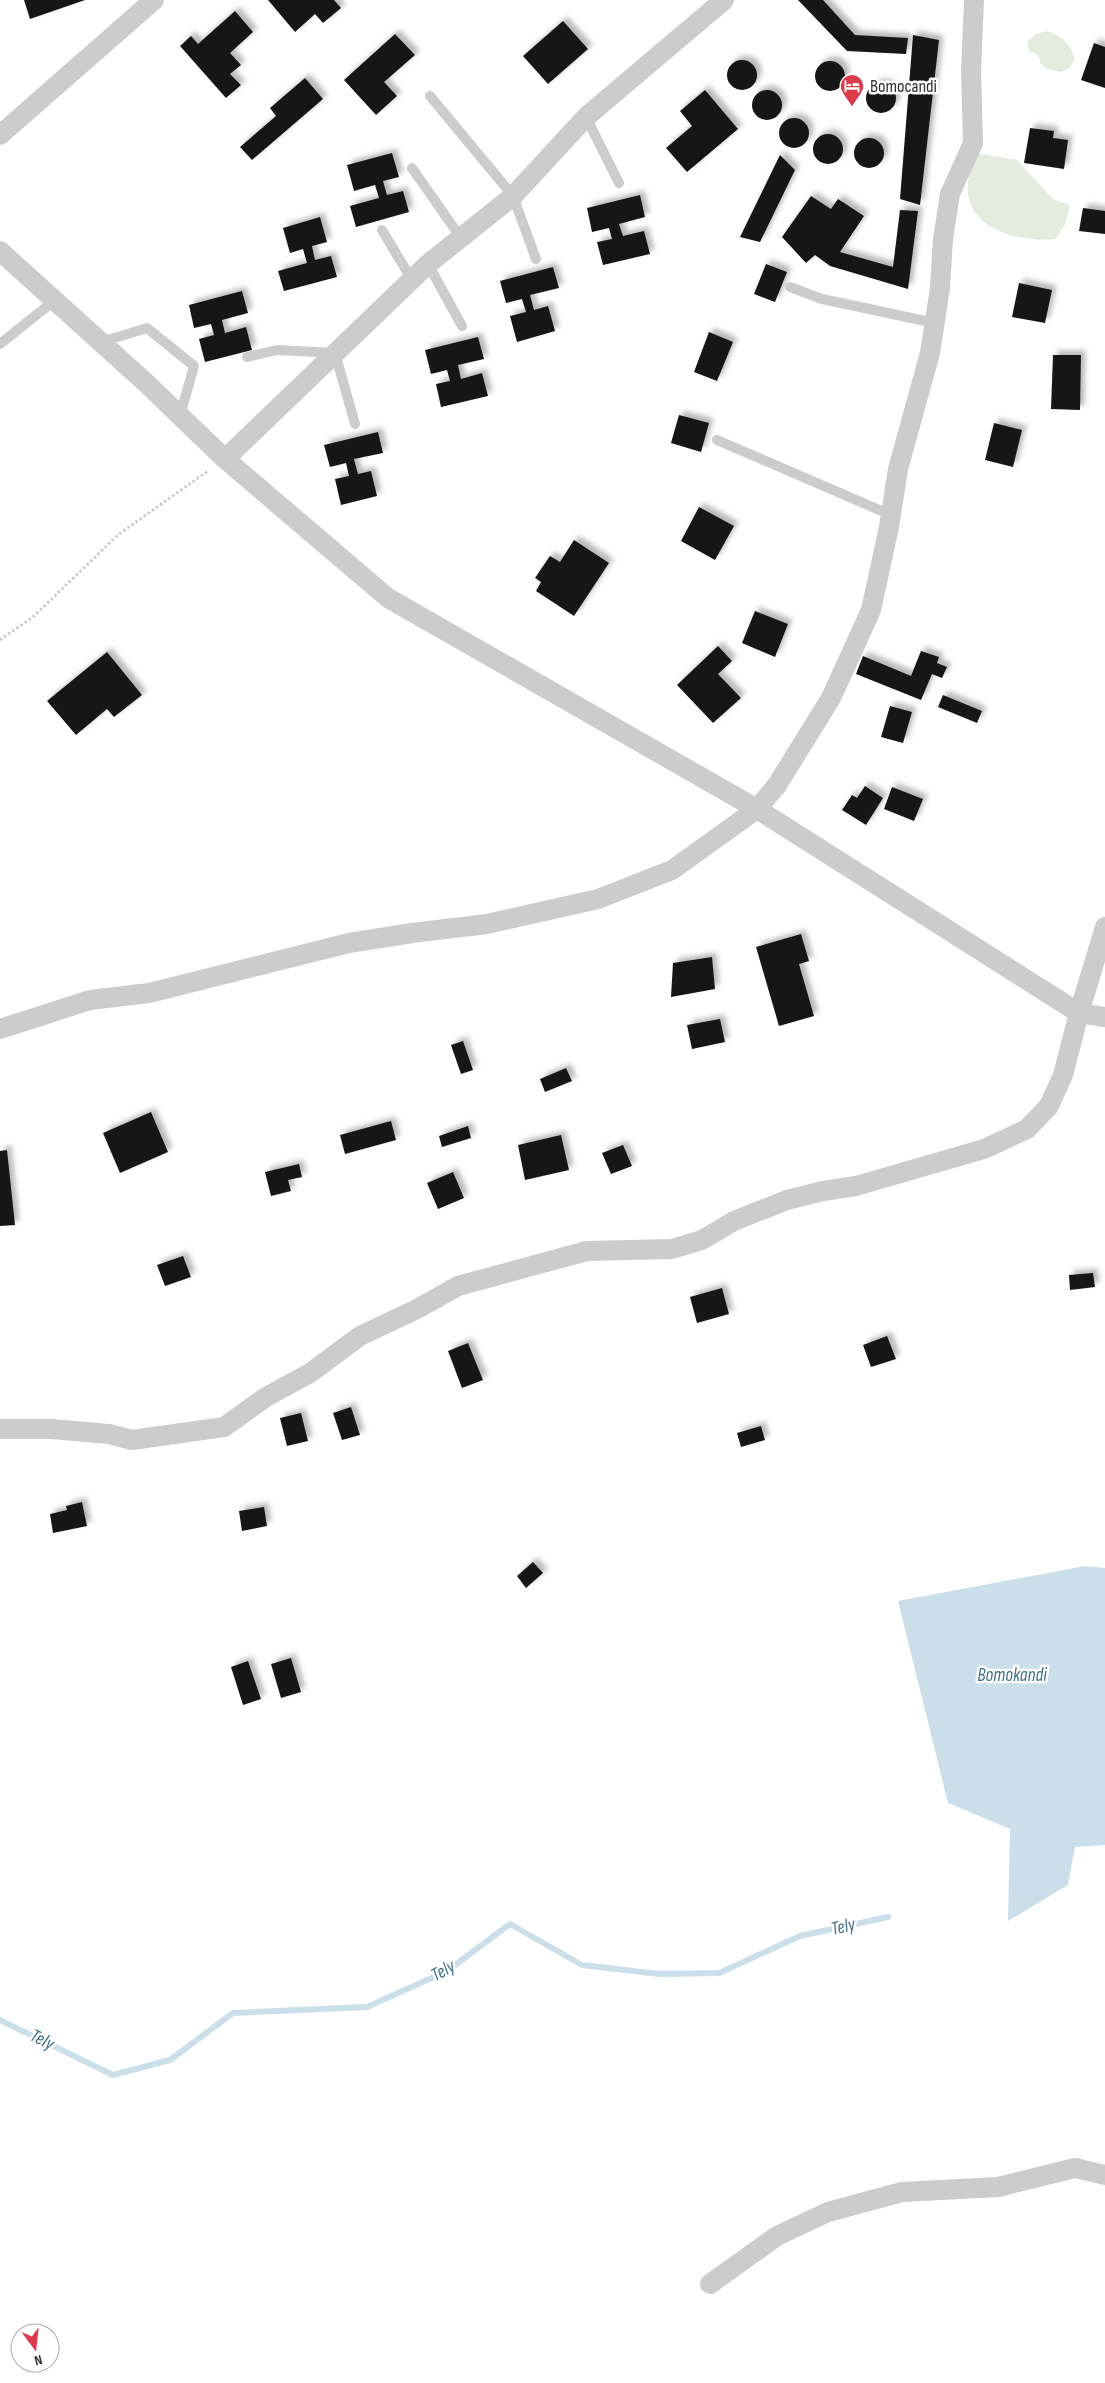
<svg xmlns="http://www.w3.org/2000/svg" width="1105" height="2383" font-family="'Sofia Sans Condensed',sans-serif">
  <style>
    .green { fill: #e5ebdd }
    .water { fill: #cbdfea }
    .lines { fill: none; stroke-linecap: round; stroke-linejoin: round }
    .stream { stroke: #cbdfea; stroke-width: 6 }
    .building { fill: #161616; filter: url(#shadow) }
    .path { stroke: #ccc; stroke-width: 3; stroke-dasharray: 2.5 2.5; stroke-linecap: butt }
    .lane { stroke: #ccc; stroke-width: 10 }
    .street { stroke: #ccc; stroke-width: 20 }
    .labels { text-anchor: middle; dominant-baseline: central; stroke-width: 5; stroke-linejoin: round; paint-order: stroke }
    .poi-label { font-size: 18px; fill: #2f2f2f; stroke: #fff; text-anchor: start }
    .water-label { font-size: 19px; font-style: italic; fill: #42718c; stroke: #fff }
  </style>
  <defs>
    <filter id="shadow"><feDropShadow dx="4.5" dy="-4.5" stdDeviation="2.5" flood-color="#0004"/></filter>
  </defs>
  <rect width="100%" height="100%" fill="#fff"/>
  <!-- green -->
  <path class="green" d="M 1046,31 C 1061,34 1070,44 1075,59 L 1069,69 L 1061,72 L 1047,69 L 1040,63 L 1040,59 L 1035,53 L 1030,52 L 1027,42 L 1036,34 Z
    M 977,153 L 1017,160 L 1053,199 L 1070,205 L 1065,225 L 1056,239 C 1021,243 963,230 968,183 C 969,173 974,163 977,153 Z"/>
  <!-- water -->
  <path class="water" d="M 1085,1566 L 1105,1568 L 1105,1845 L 1075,1847 L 1068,1885 L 1008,1921 L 1010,1829 L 948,1803 L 898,1601 Z"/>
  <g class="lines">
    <!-- stream -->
    <path class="stream" d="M 0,2020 L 113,2075 L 170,2060 L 233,2013 L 367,2007 L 447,1971 L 510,1924 L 582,1965 L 659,1974 L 719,1973 L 800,1936 L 888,1917"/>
  </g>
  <!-- building -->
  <path class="building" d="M 24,0 L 85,0 L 30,19 Z
    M 268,0 L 334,0 L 341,8 L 323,23 L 315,14 L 295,32 Z
    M 798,0 L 823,0 L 855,35 L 908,38 L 906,54 L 847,51 Z
    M 235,11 L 253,32 L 230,53 L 241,65 L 230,74 L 241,85 L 226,98 L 180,46 L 191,36 L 198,44 Z
    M 563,21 L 588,49 L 548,84 L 523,56 Z
    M 395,34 L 415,55 L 384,82 L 397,96 L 376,115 L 344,80 Z
    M 913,35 L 939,40 L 920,205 L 900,199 Z
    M 1094,43 L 1105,47 L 1105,88 L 1081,80 Z
    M727 75a15 15 0 1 1 30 0a15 15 0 1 1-30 0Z
    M815 76a15 15 0 1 1 30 0a15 15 0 1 1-30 0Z
    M 305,78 L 323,99 L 252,160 L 240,147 L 276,116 L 270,108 Z
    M866 98a15 15 0 1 1 30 0a15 15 0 1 1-30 0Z
    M 705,90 L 738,129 L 687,172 L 666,148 L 692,126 L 680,111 Z
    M752 105a15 15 0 1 1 30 0a15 15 0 1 1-30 0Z
    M779 133a15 15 0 1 1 30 0a15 15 0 1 1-30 0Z
    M 1030,128 L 1054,131 L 1053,138 L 1068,140 L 1064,169 L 1024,163 Z
    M813 149a15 15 0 1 1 30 0a15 15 0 1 1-30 0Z
    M854 153a15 15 0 1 1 30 0a15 15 0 1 1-30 0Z
    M 392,153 L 399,177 L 383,181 L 387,195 L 403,191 L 409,212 L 356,227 L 350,206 L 379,198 L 375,185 L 354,191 L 347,165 Z
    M 780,155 L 795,170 L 760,242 L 740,237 Z
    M 640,195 L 645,217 L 619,224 L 623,236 L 644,231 L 650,254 L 603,265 L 597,242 L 612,239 L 609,228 L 592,232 L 587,208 Z
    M 811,196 L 831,209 L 838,199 L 864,216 L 840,252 L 893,267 L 900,210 L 918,211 L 908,289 L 830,266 L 815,255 L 806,263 L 782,237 Z
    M 1083,208 L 1105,211 L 1105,234 L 1079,231 Z
    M 320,217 L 327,242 L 312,246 L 315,260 L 331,256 L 337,277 L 284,291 L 278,271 L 307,263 L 303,249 L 290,253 L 283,228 Z
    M 766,264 L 787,272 L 775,302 L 754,294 Z
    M 553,267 L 559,288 L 530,295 L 534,310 L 548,306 L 555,331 L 517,342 L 510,316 L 526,312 L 522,299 L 506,303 L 500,281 Z
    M 1019,283 L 1052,290 L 1045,323 L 1012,317 Z
    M 242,291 L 248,313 L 222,320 L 225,333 L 246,327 L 252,350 L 205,362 L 199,339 L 214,335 L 211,324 L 194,328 L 189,305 Z
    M 709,332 L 733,342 L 717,381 L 694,372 Z
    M 478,337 L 484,359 L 458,365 L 461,379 L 482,373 L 488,396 L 441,407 L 436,384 L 450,381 L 447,370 L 431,374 L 425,350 Z
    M 1053,355 L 1081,355 L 1080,410 L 1051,409 Z
    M 679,415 L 709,423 L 701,452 L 671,443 Z
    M 994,423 L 1022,430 L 1013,467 L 985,460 Z
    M 378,432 L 383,453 L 354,459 L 358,474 L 371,471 L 377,496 L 341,505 L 335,479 L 349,476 L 346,463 L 330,467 L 324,445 Z
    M 699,507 L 734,526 L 715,560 L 681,541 Z
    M 574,540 L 609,563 L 574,616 L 536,591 L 541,582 L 535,578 L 550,556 L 560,562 Z
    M 755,611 L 788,624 L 775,657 L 742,643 Z
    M 718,646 L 732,661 L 718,674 L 741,698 L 713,723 L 677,685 Z
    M 921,651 L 939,657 L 937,663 L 947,667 L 942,678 L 932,674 L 921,700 L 856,674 L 863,656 L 911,676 Z
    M 107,652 L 142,695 L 114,717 L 107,709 L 76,735 L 47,701 Z
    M 943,695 L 982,711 L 977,723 L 938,707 Z
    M 890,706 L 912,712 L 903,743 L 881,737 Z
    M 865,786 L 883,798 L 866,825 L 842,810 L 852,795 L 857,798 Z
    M 892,787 L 923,799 L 914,821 L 884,809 Z
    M 801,934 L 809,961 L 799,964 L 814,1016 L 779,1026 L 756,947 Z
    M 712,957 L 715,989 L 671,997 L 673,963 Z
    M 720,1019 L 725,1042 L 692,1049 L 687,1025 Z
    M 463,1041 L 473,1070 L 461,1074 L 451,1045 Z
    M 566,1068 L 572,1081 L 545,1092 L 540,1079 Z
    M 151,1112 L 168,1152 L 120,1173 L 103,1133 Z
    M 391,1121 L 396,1140 L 345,1154 L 340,1135 Z
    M 468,1126 L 471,1138 L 442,1147 L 439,1136 Z
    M 561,1135 L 569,1170 L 525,1180 L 518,1145 Z
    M 623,1145 L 632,1166 L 611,1174 L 602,1153 Z
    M 7,1150 L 15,1225 L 0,1226 L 0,1151 Z
    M 299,1164 L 302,1177 L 288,1180 L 291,1191 L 271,1196 L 265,1172 Z
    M 453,1172 L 464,1198 L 438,1209 L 427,1183 Z
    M 183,1256 L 191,1277 L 165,1286 L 157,1265 Z
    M 1093,1273 L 1095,1287 L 1070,1290 L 1069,1275 Z
    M 722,1288 L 729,1314 L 697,1323 L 690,1297 Z
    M 887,1336 L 896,1359 L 871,1367 L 863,1345 Z
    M 468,1343 L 483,1380 L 462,1388 L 448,1351 Z
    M 351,1407 L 360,1435 L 342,1440 L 333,1413 Z
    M 301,1413 L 308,1441 L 287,1446 L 280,1418 Z
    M 761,1426 L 765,1440 L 741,1447 L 737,1433 Z
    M 82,1502 L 87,1526 L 53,1533 L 50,1514 L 67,1510 L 66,1506 Z
    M 264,1507 L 267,1526 L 242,1531 L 239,1511 Z
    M 533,1562 L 543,1573 L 526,1588 L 517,1576 Z
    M 291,1658 L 301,1692 L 281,1698 L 271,1664 Z
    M 248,1661 L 261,1699 L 243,1705 L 231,1667 Z"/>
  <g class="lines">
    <!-- path -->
    <path class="path" d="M 0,640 L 33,617 L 119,534 L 208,471"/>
    <!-- lane -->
    <path class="lane" d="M 430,96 L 513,196 L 536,259
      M 586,117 L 619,183
      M 412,168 L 461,238
      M 382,230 L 412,280
      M 428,264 L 462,326
      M 790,287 L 822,299 L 935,323
      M 101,342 L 147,328 L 194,366 L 180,416
      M 0,344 L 55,300
      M 247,357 L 277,350 L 335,353 L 355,424
      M 717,440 L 891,515"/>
    <!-- street -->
    <path class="street" d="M 0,135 L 154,0
      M 0,251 L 145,382 L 225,459 L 428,264 L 513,196 L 586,117 L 724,0
      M 225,459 L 388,598 L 757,809 L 1079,1013 L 1105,1017
      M 0,1029 L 90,1000 L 149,993 L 349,943 L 412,933 L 487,924 L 598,899 L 672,870 L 757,809 L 777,785 L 831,698 L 871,610 L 889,527 L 898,469 L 930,353 L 940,288 L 943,239 L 950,194 L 973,143 L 971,71 L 974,0
      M 0,1429 L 52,1429 L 109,1434 L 132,1440 L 224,1427 L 266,1397 L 310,1373 L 360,1336 L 417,1309 L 458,1286 L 587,1251 L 672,1249 L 702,1240 L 734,1221 L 787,1200 L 823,1191 L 856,1186 L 984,1149 L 1027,1129 L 1049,1106 L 1063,1075 L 1079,1013 L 1105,927
      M 710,2284 L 777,2236 L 828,2212 L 902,2192 L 998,2187 L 1075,2168 L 1105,2175"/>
  </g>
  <!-- icons -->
  <defs>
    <g id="hotel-pin" transform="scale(1.25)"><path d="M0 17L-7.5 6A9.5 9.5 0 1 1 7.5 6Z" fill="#da3c4c" stroke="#fff"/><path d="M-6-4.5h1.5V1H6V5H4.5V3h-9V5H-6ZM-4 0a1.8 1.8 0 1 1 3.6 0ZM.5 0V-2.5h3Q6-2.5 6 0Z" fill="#fff"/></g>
  </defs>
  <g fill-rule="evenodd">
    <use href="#hotel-pin" x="852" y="86"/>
  </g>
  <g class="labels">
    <!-- poi labels -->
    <g class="poi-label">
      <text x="870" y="86">Bomocandi</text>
    </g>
    <!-- water labels -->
    <g class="water-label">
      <text x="1012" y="1675">Bomokandi</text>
      <text transform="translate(843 1927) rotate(-13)">Tely</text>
      <text transform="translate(443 1971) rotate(-29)">Tely</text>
      <text transform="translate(42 2040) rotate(26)">Tely</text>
    </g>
  </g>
  <!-- north arrow -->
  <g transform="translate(35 2348) rotate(165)"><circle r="24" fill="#ffffff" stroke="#acacac"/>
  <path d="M0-4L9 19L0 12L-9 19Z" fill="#da3c4c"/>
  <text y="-8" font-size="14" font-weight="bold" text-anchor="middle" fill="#2f2f2f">N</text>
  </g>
</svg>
